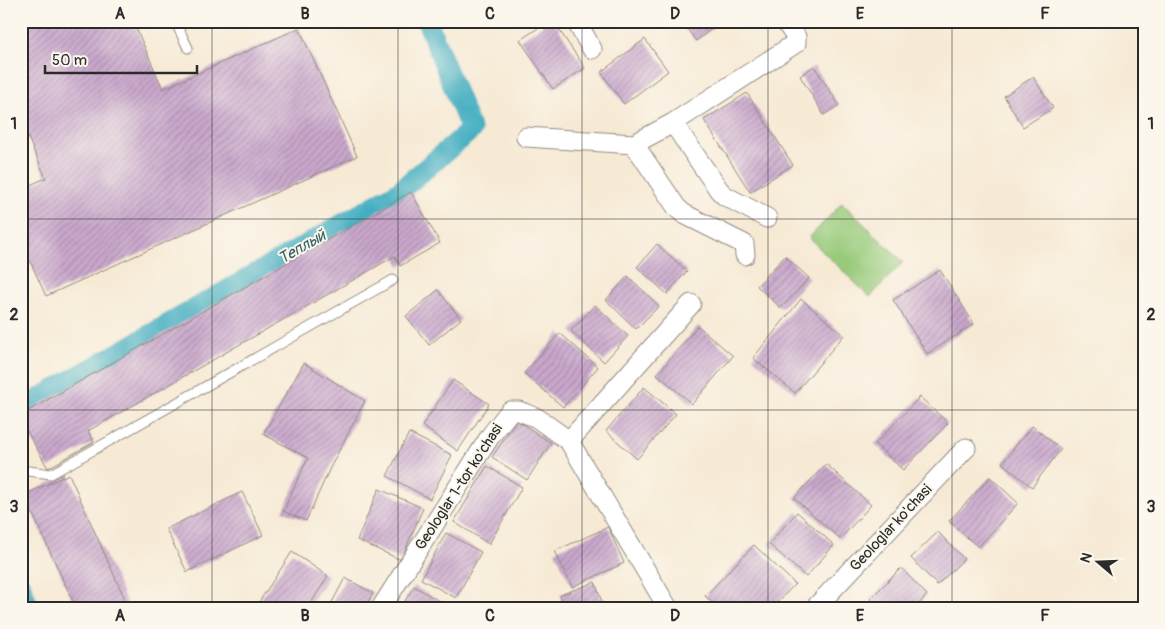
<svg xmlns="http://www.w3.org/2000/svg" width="1165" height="629" font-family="Pangolin,sans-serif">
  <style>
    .pitch { fill: #97ca7a; stroke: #617a52 }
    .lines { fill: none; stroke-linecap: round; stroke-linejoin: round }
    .canal { stroke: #43aec1; stroke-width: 21 }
    .building { fill: url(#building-hatch) }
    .service-casing { stroke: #918a80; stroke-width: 11 }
    .minor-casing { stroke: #918a80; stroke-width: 21 }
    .service { stroke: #fff; stroke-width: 9 }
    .minor { stroke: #fff; stroke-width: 19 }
    .grid { fill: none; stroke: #2b2b2b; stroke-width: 1; stroke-opacity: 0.55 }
    .labels { text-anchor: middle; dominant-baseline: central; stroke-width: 4; stroke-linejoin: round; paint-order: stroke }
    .street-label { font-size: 15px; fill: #2b2b2b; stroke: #fbf7ec }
    .water-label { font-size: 16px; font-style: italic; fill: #355f67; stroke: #fbf7ec }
    .neatline { fill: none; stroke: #2b2b2b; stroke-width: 2 }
    .grid-label { font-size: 16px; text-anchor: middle; font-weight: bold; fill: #2b2b2b }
  </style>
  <defs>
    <pattern id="building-hatch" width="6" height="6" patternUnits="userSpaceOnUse" patternTransform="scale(1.25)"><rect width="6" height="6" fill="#caa8cd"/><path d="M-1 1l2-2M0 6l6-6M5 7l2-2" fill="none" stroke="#a489a7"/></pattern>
  </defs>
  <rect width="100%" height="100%" fill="#fbf7ec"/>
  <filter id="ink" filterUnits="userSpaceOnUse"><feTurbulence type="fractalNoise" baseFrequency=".02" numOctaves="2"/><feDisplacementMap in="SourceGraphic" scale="10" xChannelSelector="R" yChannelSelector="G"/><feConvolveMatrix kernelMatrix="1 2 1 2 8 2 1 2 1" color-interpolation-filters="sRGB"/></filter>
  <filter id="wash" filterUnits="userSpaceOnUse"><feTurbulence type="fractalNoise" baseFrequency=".0096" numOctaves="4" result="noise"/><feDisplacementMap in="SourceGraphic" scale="20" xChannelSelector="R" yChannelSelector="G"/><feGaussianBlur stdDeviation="1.12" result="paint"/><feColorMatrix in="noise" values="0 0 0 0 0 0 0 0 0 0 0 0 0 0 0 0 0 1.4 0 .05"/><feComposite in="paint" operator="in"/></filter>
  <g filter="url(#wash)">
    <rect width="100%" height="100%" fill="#f7ead5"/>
    <!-- pitch -->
    <path class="pitch" d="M 842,203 L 903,262 L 870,297 L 809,238 Z"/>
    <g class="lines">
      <!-- canal -->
      <path class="canal" d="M 21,409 L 398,192 L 471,130 L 427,21
        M 21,586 L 29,608"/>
    </g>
    <g id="blocks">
      <!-- building -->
      <path class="building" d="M 21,21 L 133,21 L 163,89 L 299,28 L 357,156 L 46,296 L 21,241 L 21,189 L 46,178 L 21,122 Z
        M 549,21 L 553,21 L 585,68 L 553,89 L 520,40 Z
        M 681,21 L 722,21 L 696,41 Z
        M 645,39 L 668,71 L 624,104 L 601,72 Z
        M 814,66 L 839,105 L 824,115 L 800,76 Z
        M 1033,77 L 1053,108 L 1023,127 L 1004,96 Z
        M 747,93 L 793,165 L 750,192 L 704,120 Z
        M 411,192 L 440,243 L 400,266 L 395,256 L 88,431 L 94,442 L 48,468 L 21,421 L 21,415 Z
        M 657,244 L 687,271 L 667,294 L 637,267 Z
        M 785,256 L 809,278 L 781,308 L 757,286 Z
        M 940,270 L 974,324 L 927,354 L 893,300 Z
        M 628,276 L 659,306 L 636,329 L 606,300 Z
        M 438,290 L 461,319 L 429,345 L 406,316 Z
        M 801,299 L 844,335 L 795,393 L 753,358 Z
        M 595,305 L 628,336 L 604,362 L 571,331 Z
        M 698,326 L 733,356 L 692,404 L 657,374 Z
        M 560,333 L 598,367 L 563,407 L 524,373 Z
        M 304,363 L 365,401 L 330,468 L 306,521 L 283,511 L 308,458 L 263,434 Z
        M 453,380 L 489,404 L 458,451 L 422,426 Z
        M 644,387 L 676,414 L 637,459 L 606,431 Z
        M 920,397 L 948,423 L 903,470 L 875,444 Z
        M 517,420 L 551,443 L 527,480 L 492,457 Z
        M 1032,426 L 1061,449 L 1032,487 L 1002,463 Z
        M 409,433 L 452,455 L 430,499 L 387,476 Z
        M 826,464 L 871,505 L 840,539 L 794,498 Z
        M 487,466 L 522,487 L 489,544 L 454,522 Z
        M 69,474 L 105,555 L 129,608 L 76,608 L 24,495 Z
        M 990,477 L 1018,503 L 978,547 L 949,521 Z
        M 379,489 L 423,508 L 401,560 L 357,540 Z
        M 242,492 L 263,535 L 187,572 L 166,529 Z
        M 797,512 L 834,545 L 806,577 L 769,544 Z
        M 608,527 L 624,563 L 572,587 L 555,551 Z
        M 938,532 L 964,559 L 937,585 L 911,558 Z
        M 446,533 L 481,552 L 456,598 L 421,579 Z
        M 754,545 L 795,584 L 772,608 L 718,608 L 705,596 Z
        M 292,552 L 328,576 L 308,608 L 262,608 L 257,605 Z
        M 901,568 L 927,595 L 915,608 L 879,608 L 870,599 Z
        M 345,578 L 373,593 L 365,608 L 329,608 Z
        M 595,582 L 604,608 L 564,608 L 560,595 Z
        M 414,586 L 451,608 L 401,608 Z"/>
    </g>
  </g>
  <g filter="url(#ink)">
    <use href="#blocks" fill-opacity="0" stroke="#918a80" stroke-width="1"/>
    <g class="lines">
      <!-- service casing -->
      <g class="service-casing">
        <path id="service" d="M 175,21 L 188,48
          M 21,470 L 51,474 L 393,280"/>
      </g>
      <!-- minor casing -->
      <g class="minor-casing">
        <path id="minor" d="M 576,21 L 592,49
          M 673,123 L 719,190 L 725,196 L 767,218
          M 526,137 L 634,144
          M 745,255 L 744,244 L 684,214 L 677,208 L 634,144 L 673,123 L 796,43 L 796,37 L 785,21
          M 569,441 L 691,304
          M 381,608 L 491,435 L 510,411 L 519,411 L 537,418 L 569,441 L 668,608
          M 815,608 L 966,448"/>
      </g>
      <!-- service -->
      <use href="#service" class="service"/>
      <!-- minor -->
      <use href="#minor" class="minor"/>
    </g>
  </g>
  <!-- grid -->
  <path class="grid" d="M 212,21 L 212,608M 398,21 L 398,608M 582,21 L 582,608M 768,21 L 768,608M 952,21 L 952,608M 21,219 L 1144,219M 21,410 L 1144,410"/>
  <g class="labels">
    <!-- street labels -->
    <g class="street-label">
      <text transform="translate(459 487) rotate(-57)">Geologlar 1-tor ko'chasi</text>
      <text transform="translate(891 528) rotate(-47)">Geologlar ko'chasi</text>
    </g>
    <!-- water labels -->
    <g class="water-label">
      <text transform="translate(302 247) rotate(-30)">Теплый</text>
    </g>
  </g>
  <!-- margin -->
  <rect width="1165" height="629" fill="none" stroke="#fbf7ec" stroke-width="55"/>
  <!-- north arrow -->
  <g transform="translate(1098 562) rotate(289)" stroke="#fbf7ec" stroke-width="4" paint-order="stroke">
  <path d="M0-4L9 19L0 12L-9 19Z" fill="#2b2b2b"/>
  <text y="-8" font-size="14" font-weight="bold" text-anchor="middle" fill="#2b2b2b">N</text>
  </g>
  <!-- scale -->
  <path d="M45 65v8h152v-8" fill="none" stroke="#2b2b2b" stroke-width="2.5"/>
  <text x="52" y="65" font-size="15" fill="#2b2b2b" stroke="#fbf7ec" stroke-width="4" paint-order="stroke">50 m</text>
  <rect x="28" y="28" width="1110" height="574" class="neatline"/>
  <g class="grid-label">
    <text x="120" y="19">A</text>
    <text x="305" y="19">B</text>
    <text x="490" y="19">C</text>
    <text x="675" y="19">D</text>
    <text x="860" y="19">E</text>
    <text x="1045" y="19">F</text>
    <text x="14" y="129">1</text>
    <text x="1151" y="129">1</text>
    <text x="14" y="320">2</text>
    <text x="1151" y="320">2</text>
    <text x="14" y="512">3</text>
    <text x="1151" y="512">3</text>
    <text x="120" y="621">A</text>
    <text x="305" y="621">B</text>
    <text x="490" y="621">C</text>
    <text x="675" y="621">D</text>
    <text x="860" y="621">E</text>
    <text x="1045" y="621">F</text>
  </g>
</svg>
